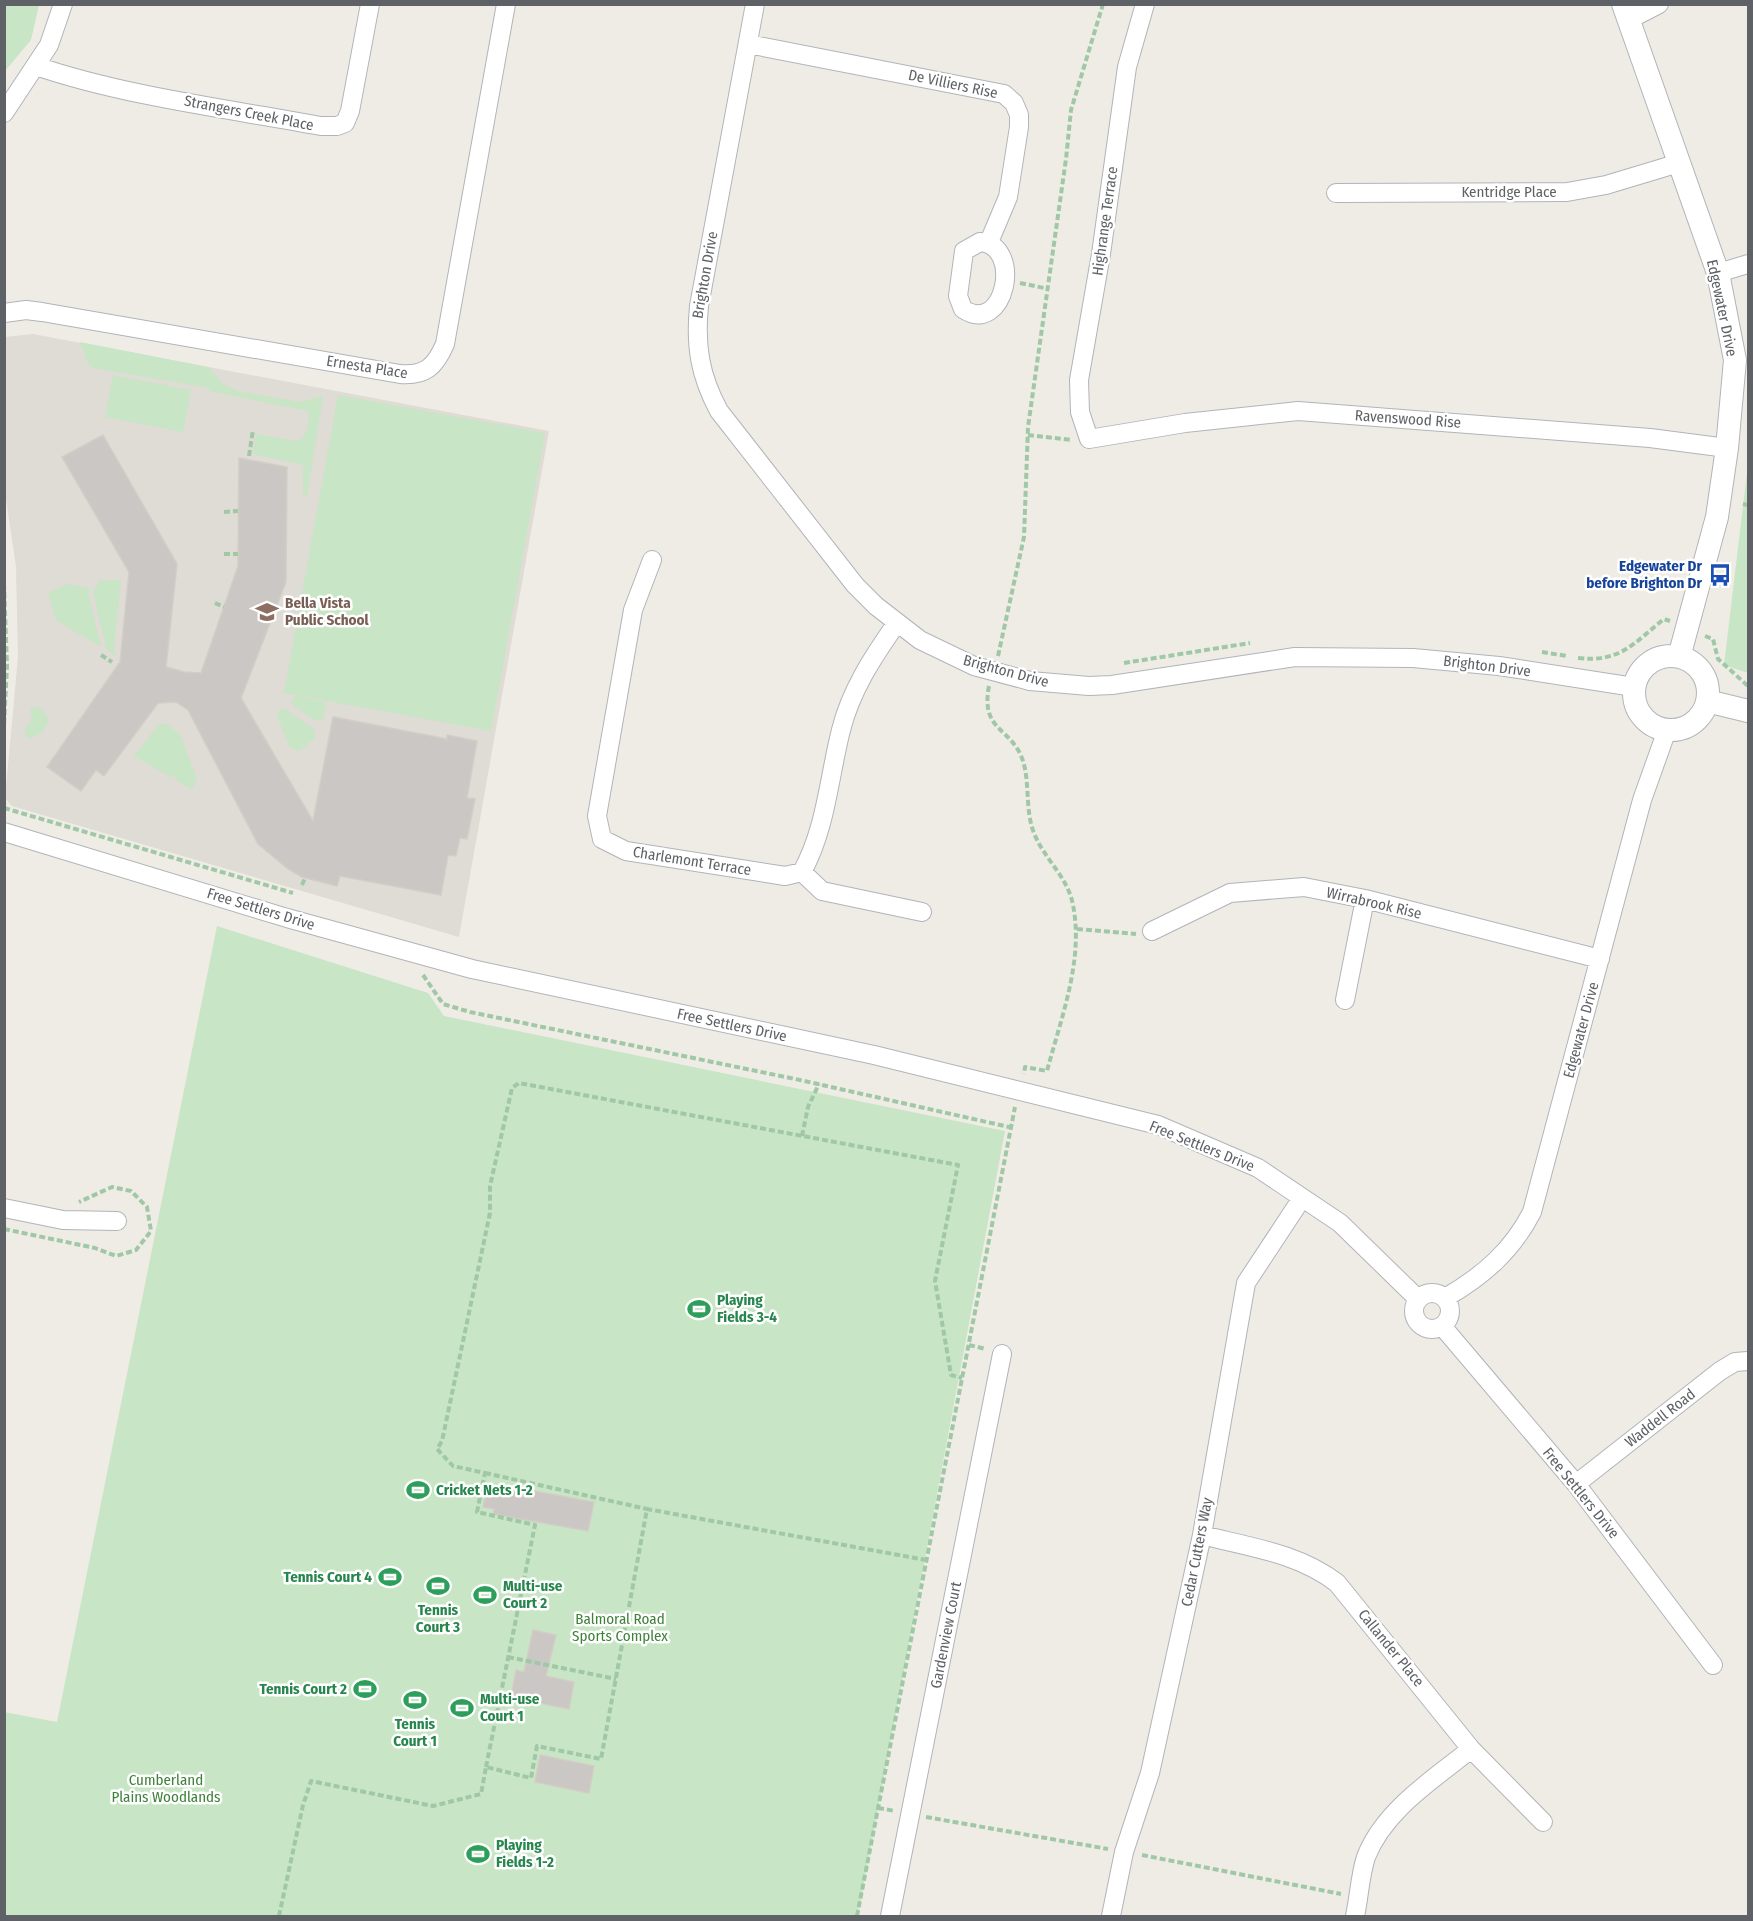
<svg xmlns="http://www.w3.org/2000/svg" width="1753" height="1921" font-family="'Fira Sans Condensed',sans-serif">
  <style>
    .education { fill: #dfdbd5 }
    .green { fill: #c8e5c5 }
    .building { fill: #cbc7c4; stroke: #d3cdc5; stroke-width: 1.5 }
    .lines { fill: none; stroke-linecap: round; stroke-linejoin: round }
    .minor-casing { stroke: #b1b4b8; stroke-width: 20 }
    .tertiary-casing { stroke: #b1b4b8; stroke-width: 24 }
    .path { stroke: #a0c8a6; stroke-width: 4; stroke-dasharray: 6 3; stroke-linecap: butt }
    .minor { stroke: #fff; stroke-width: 18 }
    .tertiary { stroke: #fff; stroke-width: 22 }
    .labels { text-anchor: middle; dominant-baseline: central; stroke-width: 5; stroke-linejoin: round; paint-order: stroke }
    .street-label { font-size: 15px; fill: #5e6266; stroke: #fff }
    .transit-label { font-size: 15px; font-weight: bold; fill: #164399; stroke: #fff; text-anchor: end }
    .education-label { font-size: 15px; font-weight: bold; fill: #785e54; stroke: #fff; text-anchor: start }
    .leisure-label { font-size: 15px; font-weight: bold; fill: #27864d; stroke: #fff; text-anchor: start }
    .park-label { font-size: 15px; fill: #3f803a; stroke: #fff }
  </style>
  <rect width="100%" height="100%" fill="#efece6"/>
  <!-- education -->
  <path class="education" d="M 33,334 L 549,431 L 459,937 L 12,806 L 5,798 L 18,657 L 16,567 L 4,485 L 5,337 Z"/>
  <!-- green -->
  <path class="green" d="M 5,4 L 39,5 L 31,40 L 5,71 Z
    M 80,342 L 208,367 L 223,384 L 238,391 L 299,402 L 323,396 L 307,496 L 303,496 L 303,465 L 253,454 L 256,434 L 298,441 C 308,434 311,422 307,411 L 209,391 L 209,388 L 93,368 L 88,364 Z
    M 113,375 L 191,390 L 183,432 L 105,417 Z
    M 338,395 L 545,433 L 491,731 L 284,693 Z
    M 1748,464 L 1748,673 L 1724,665 Z
    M 100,580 L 121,580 L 114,648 L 116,656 L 106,649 L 93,591 Z
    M 67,584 L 90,588 L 88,592 L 101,647 L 56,620 L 48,593 Z
    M 295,696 L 326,702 L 323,719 L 315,721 L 293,705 L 291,701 Z
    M 38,707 L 44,711 L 48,720 L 43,732 L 29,739 L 24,731 L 32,719 L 30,708 Z
    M 280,709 L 285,709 L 315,730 L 315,738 L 299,751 L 290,748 L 277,716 Z
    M 165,723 L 180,734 L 197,779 L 192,789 L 175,780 L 177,777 L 174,775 L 172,778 L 134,756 L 159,724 Z
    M 217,926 L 428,993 L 444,1016 L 1005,1131 L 858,1916 L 5,1916 L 4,1712 L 57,1722 Z"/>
  <!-- building -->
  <path class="building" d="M 103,435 L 177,564 L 166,667 L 184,672 L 201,673 L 238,566 L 239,458 L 287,467 L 286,582 L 241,698 L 313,821 L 333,717 L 447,739 L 447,735 L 477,741 L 467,798 L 475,799 L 467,839 L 460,838 L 456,856 L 448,855 L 441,895 L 340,876 L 337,886 L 302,877 L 288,869 L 258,844 L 188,710 L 176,702 L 158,703 L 104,776 L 96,770 L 81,791 L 47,767 L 120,662 L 129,572 L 62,457 Z
    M 496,1484 L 594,1502 L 588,1531 L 493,1514 L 494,1509 L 483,1507 L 486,1490 L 495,1491 Z
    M 533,1630 L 556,1635 L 546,1676 L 574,1682 L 569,1709 L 511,1697 L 516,1670 L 524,1672 Z
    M 540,1755 L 594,1766 L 589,1793 L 535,1782 Z"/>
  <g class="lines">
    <!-- minor casing -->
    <g class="minor-casing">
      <path id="minor" d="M 755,4 L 699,306 C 695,346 700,376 719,411 L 855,585 L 876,606 L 920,640 L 974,666 L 1030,681 L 1089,686 L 1112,685 L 1295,657 L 1413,658 L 1499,666 L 1634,687
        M 1145,4 L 1127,67 L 1101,254 L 1079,380 L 1080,412 L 1089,439 L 1185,423 L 1298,411 L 1650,438 L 1727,448
        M 1630,19 L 1659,4
        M 748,44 L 1004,94 L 1014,103 L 1019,115 L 1019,127 L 1008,197 L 989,242
        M 36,66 C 124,96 229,109 321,126 L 337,126 L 345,123 L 350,111 L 370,4
        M 4,113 L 49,45 L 63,4
        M 1336,193 L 1567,192 L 1606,185 L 1679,163
        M 980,242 C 1024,245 1005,337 963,309 L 958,296 L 964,251 Z
        M 1718,273 L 1748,264
        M 4,313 L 26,310 L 42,312 L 400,374 C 425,376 435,367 445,344 L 506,4
        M 652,560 L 633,610 L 597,816 L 602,839 L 626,851 L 785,876 L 802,872 C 826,829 829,777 841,730 C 851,690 873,657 896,624
        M 4,832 L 287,918 L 472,969 L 874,1055 L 1158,1125 L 1258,1168 L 1340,1223 L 1418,1299
        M 802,872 L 822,891 L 922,912
        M 1152,931 L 1230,893 L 1304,887 L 1365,899 L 1600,959
        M 1345,1000 L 1365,899
        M 4,1208 L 63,1220 L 117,1221
        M1414 1311a18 18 0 1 1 36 0a18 18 0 1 1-36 0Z
        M 1445,1298 C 1483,1276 1512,1251 1532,1212 L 1642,800 L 1667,730
        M 1442,1326 L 1576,1484 L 1713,1665
        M 1576,1484 L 1720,1371 L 1735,1362 L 1748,1361
        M 1202,1535 C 1249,1547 1298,1553 1337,1583 L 1471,1749 L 1543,1822
        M 890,1916 L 1002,1354
        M 1111,1916 L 1124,1852 L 1150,1773 L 1202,1535 L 1246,1283 L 1302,1198
        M 1355,1916 C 1359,1898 1360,1875 1366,1857 C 1384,1810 1434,1779 1471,1749"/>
    </g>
    <!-- tertiary casing -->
    <g class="tertiary-casing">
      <path id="tertiary" d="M 1623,4 L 1718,273 L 1735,360 L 1727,448 L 1717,517 L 1679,657
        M1634 693a37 37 0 1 1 74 0a37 37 0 1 1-74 0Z
        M 1707,701 L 1748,711"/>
    </g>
    <!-- path -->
    <path class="path" d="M 1020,283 L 1049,289
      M 1028,435 L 1072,440
      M 249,456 L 253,430
      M 1743,504 L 1748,505
      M 224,512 L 238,511
      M 224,554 L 238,554
      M 4,583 L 7,666 L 4,726
      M 215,603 L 224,607
      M 1705,636 L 1713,639 L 1718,659 L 1748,686
      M 1542,652 L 1567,656
      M 101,655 L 112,662
      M 998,656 L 1024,537 L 1028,427 L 1066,159 L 1071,110 L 1103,4
      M 1578,658 C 1620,663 1634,643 1664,619 L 1670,621
      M 1124,663 L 1250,643
      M 989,686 C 980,732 1012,727 1023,761 C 1030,783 1025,811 1034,833 C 1044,859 1068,877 1073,905 C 1084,960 1061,1018 1047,1071 L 1025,1067 L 1024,1074
      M 4,808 L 293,893
      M 302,885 L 305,878
      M 1077,929 L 1136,934
      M 423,975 L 443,1004 L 470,1012 L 800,1080 L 1009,1127
      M 802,1136 L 808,1107 L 819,1084
      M 4,1229 L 95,1248 L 116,1256 L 136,1250 L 151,1231 L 147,1207 L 131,1191 L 112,1187 L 79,1202
      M 969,1345 L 986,1349
      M 485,1473 L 647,1509
      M 508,1657 L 616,1679
      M 486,1767 L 535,1525 L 477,1512 L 485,1473 L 453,1466 L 437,1449 L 442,1441 L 490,1213 L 490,1186 L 512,1088 L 519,1083 L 958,1165 L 935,1281 L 951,1375 L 962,1378
      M 878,1808 L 895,1811
      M 926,1817 L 1108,1849
      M 1142,1855 L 1341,1894
      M 279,1916 L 303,1805 L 311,1781 L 433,1806 L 481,1794 L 486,1767 L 531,1778 L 537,1746 L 601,1759 L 647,1509 L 926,1560
      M 857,1916 L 1015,1107"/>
    <!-- minor -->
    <use href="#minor" class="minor"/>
    <!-- tertiary -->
    <use href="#tertiary" class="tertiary"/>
  </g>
  <!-- icons -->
  <defs>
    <g id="bus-bare" transform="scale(1.8)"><path d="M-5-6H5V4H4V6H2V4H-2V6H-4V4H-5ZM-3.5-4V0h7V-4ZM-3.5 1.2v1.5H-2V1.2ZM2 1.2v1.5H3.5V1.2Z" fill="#1a4fb4" stroke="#fff" stroke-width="2.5" paint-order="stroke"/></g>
    <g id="school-bare" transform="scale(1.8)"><path d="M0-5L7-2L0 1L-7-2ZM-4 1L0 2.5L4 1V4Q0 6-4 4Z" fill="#8d6e63" stroke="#fff" stroke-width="2.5" paint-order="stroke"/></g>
    <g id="stadium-bare" transform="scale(1.8)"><path d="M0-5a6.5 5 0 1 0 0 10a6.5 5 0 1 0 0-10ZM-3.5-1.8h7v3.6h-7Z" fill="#2e9e5b" stroke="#fff" stroke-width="2.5" paint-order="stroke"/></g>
  </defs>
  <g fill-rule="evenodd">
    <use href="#bus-bare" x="1720" y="575"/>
    <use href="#school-bare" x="267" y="612"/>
    <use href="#stadium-bare" x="699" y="1309"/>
    <use href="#stadium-bare" x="418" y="1490"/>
    <use href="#stadium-bare" x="390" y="1577"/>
    <use href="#stadium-bare" x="438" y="1586"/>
    <use href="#stadium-bare" x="485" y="1595"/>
    <use href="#stadium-bare" x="365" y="1689"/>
    <use href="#stadium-bare" x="415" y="1700"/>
    <use href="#stadium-bare" x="462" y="1708"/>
    <use href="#stadium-bare" x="478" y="1854"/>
  </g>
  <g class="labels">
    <!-- street labels -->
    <g class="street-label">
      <text transform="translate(953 84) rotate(12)">De Villiers Rise</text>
      <text transform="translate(249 113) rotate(11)">Strangers Creek Place</text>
      <text x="1509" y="192">Kentridge Place</text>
      <text transform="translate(1105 221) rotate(-82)">Highrange Terrace</text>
      <text transform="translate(705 275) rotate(-80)">Brighton Drive</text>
      <text transform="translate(1722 308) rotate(78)">Edgewater Drive</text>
      <text transform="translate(367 367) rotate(9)">Ernesta Place</text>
      <text transform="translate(1408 419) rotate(4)">Ravenswood Rise</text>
      <text transform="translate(1487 666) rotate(7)">Brighton Drive</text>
      <text transform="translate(1006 671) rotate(15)">Brighton Drive</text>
      <text transform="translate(692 861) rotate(9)">Charlemont Terrace</text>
      <text transform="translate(1374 903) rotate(13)">Wirrabrook Rise</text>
      <text transform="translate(261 909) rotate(17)">Free Settlers Drive</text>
      <text transform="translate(732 1025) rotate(12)">Free Settlers Drive</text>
      <text transform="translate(1581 1030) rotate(-75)">Edgewater Drive</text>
      <text transform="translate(1202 1146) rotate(22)">Free Settlers Drive</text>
      <text transform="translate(1660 1418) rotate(-38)">Waddell Road</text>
      <text transform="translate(1581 1493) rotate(51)">Free Settlers Drive</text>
      <text transform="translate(1197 1552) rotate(-79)">Cedar Cutters Way</text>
      <text transform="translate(946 1635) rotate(-79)">Gardenview Court</text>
      <text transform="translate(1391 1648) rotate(51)">Callander Place</text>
    </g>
    <!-- transit labels -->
    <g class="transit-label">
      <text x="1702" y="566">Edgewater Dr<tspan x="1702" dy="17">before Brighton Dr</tspan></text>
    </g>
    <!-- education labels -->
    <g class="education-label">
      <text x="285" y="603">Bella Vista<tspan x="285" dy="17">Public School</tspan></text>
    </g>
    <!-- leisure labels -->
    <g class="leisure-label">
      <text x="717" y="1300">Playing<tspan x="717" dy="17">Fields 3-4</tspan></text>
      <text x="436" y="1490">Cricket Nets 1-2</text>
      <text x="372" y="1577" text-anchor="end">Tennis Court 4</text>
      <text x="503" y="1586">Multi-use<tspan x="503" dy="17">Court 2</tspan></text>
      <text x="438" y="1610" text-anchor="middle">Tennis<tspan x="438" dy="17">Court 3</tspan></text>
      <text x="347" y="1689" text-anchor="end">Tennis Court 2</text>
      <text x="480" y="1699">Multi-use<tspan x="480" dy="17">Court 1</tspan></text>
      <text x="415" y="1724" text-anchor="middle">Tennis<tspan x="415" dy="17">Court 1</tspan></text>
      <text x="496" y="1845">Playing<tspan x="496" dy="17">Fields 1-2</tspan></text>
    </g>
    <!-- park labels -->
    <g class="park-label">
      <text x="620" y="1619">Balmoral Road<tspan x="620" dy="17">Sports Complex</tspan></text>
      <text x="166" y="1780">Cumberland<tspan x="166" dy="17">Plains Woodlands</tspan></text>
    </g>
  </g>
  <!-- border -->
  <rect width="1753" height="1921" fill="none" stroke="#5e6266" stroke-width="12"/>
</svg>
